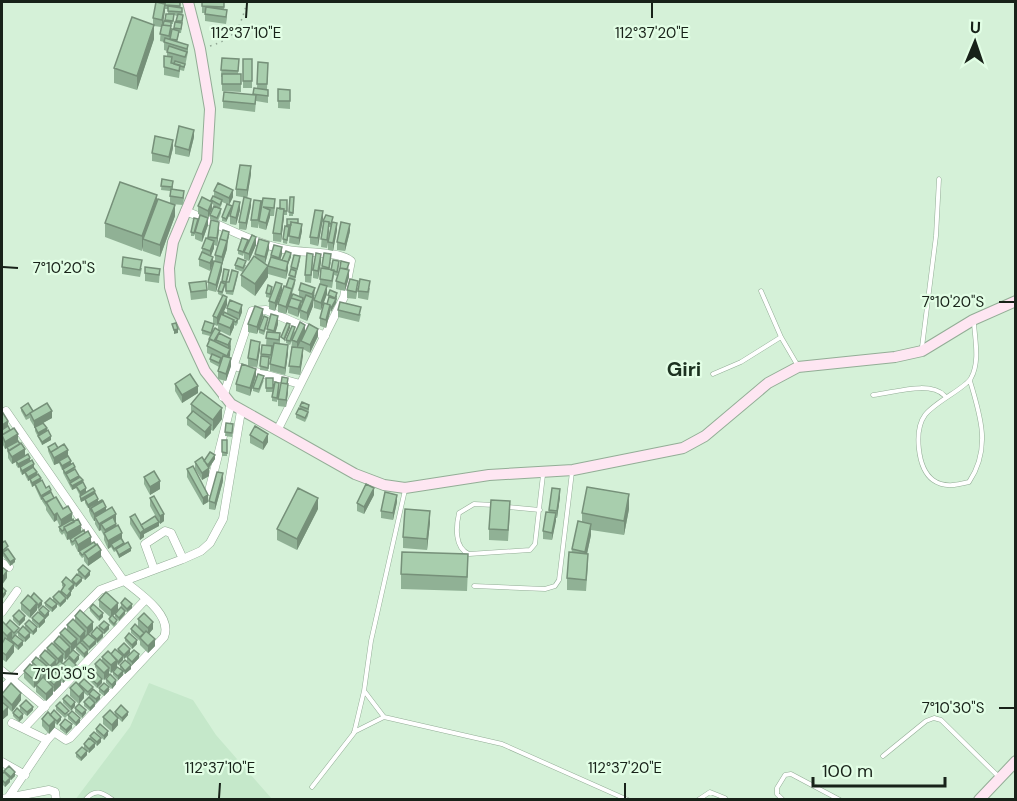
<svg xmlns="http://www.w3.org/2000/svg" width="1017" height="801" font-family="'DM Sans',sans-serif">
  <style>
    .built { fill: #c5e8ca }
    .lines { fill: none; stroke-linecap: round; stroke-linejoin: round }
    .service-casing { stroke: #93ad96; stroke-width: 5 }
    .minor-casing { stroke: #93ad96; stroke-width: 9 }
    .secondary-casing { stroke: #93ad96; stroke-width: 12 }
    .path { stroke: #92a895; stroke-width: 1.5; stroke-dasharray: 1.5 4.5; stroke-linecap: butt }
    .service { stroke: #fff; stroke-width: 4 }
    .minor { stroke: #fff; stroke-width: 8 }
    .secondary { stroke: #fee6f2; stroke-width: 10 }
    .wall { fill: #90b195; fill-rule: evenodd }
    .shaded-wall { fill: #769079 }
    .building { fill: #a8cead; stroke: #769079; stroke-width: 1.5 }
    .ticks { fill: none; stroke: #182219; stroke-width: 2 }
    .labels { text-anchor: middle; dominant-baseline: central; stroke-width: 4.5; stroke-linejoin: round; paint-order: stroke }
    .quarter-label { font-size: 20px; font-weight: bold; fill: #1c3220; stroke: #e2fee5 }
    .ticks-label { font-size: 15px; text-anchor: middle; fill: #182219; stroke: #e2fee5; stroke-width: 4.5; stroke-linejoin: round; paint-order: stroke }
  </style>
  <rect width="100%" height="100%" fill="#d5f1d8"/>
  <!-- built -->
  <path class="built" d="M 149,683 L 193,700 L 216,735 L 272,799 L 75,800 L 130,727 Z"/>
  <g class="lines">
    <!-- service casing -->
    <g class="service-casing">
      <path id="service" d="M 761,291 L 781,337 L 798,366
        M 922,347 L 936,236 L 939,179
        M 713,374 L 741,362 L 781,337
        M 970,381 C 981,417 991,449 969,482 C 957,485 944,488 933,480 C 917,468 914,430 925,415 C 936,401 966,388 971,378 C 980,362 975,340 974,323
        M 873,395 C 893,393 930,380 945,396
        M 494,505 L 474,504 L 459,513 C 456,526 454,548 469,554 L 530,550 L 535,544 L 543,475
        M 507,507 L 540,510
        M 474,586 L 545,589 L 555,586 L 559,580 L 572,472
        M 365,692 L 384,717 L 502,744 L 628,800
        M 354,732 L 384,717
        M 883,756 L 926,721 L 934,718 L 941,720 L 1000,778
        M 312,787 L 354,733 L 364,691 L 371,641 L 405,490
        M 85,800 C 95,788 102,792 113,800
        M 698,800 L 710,792 L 725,798
        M 783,800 L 777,794 L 777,788 L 785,775 L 791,774 L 840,800"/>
    </g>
    <!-- minor casing -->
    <g class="minor-casing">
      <path id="minor" d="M 185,211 C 219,223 252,244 288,250 C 304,253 339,251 351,261 L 344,297 L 278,429
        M 234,366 L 300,384
        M 223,397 L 252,311 L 266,310 L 325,336
        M 6,411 L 123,580 C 139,593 173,615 164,637 L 70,738 L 66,740 L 54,732 L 47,740 L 12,723
        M 209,491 L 231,404
        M 2,563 L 9,567
        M 154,569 L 145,544 L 165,531 L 171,533 L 183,559
        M 2,612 L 17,591
        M 2,671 L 45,707
        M 2,689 L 100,590 L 183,559 L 201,551 L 210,543 L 223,519 L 241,411
        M 24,728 L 146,599
        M 2,762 L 25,775
        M 8,798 L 47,740
        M 2,799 L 49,790 L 55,792 L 56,800"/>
    </g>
    <!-- secondary casing -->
    <g class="secondary-casing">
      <path id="secondary" d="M 188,2 L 200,49 L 210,109 L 207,161 L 173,242 L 169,268 L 170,287 L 177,311 L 205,371 L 231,404 L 355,474 L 384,485 L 405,488 L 489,475 L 573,470 L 683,448 L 705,436 L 768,383 L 798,367 L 895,357 L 922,351 L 973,320 L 1016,301
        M 979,800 L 1016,761"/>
    </g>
    <!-- path -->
    <path class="path" d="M 210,46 C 236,38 240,28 247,2"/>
    <!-- service -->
    <use href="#service" class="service"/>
    <!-- minor -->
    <use href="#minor" class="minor"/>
    <!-- secondary -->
    <use href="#secondary" class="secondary"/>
  </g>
  <!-- wall -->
  <path class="wall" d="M 180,2 L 180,8 L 182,8 L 183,19 L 181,33 L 179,33 L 177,42 L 188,45 L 188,52 L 184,71 L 180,70 L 179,78 L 164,75 L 164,56 L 167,56 L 167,51 L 164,50 L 164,42 L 160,41 L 161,27 L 154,26 L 154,39 L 137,90 L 114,83 L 114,68 L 153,24 L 153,18 L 165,4 ZM 165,9 L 168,9 L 168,14 L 166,14 L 165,21 L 163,25 ZM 174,15 L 177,16 L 176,23 L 175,22 L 174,30 L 171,34 L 171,24 L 173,24 Z
    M 202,2 L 224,2 L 224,10 L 227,18 L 226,24 L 205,21 L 205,13 L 202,13 Z
    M 222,58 L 239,59 L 238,74 L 241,74 L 241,92 L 222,91 L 222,77 L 221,77 Z
    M 243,59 L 252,59 L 252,88 L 243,88 Z
    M 258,62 L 268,63 L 267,89 L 268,97 L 268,103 L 256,101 L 255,112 L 223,108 L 223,101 L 253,95 L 254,88 L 257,88 Z
    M 278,89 L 290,90 L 290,109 L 278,108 Z
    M 194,137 L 189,157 L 175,154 L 175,146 Z
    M 173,148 L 169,164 L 152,161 L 152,153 Z
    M 251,174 L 247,198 L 236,196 L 236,189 Z
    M 162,179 L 173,181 L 173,189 L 184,198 L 183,205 L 171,204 L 175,216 L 160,257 L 143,251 L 143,246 L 142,251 L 105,237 L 105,223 L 157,203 L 170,203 L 170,191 L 161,190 Z
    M 214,191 L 233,197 L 229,205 L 232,209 L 240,210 L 236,225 L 230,224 L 230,216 L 232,210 L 226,222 L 222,221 L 222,217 L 227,204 L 222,202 L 222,204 L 220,208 L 221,213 L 218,221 L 219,229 L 217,246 L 214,245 L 214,248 L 211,256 L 213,264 L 210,271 L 199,266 L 199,259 L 202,252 L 202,248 L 208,239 L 211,220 L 217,221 L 210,219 L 210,215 L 219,208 L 212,204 L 212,209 L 208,218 L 208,225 L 202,242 L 195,239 L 195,234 L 194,236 L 191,236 L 191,232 L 198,222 L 205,217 L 198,214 L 198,206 L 211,201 L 214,196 Z
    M 290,197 L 294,197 L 293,216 L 289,216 Z
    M 263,198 L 275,206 L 274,216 L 270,216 L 266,230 L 259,228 L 259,223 L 258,228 L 251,227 L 251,220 L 261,209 Z
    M 287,200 L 287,215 L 284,215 L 281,242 L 273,241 L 273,233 L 280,209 Z
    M 251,206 L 246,230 L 239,229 L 239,222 Z
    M 287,219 L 298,223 L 302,231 L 299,245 L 289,243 L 290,229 L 289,229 L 287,244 L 283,243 L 283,239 L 287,226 Z
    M 323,219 L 318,246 L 310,244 L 310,237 Z
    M 323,221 L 332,222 L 337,230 L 333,251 L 328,250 L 328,242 L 331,227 L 329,227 L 327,248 L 321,247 Z
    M 350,231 L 345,251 L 337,250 L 337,242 Z
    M 229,236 L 227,243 L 227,249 L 222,265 L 222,270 L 216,292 L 208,290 L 208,282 L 215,261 L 215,255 Z
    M 248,244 L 256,245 L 249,261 L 244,259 L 244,253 L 243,256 L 238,254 L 238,250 Z
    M 269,249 L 265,264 L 268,277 L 255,296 L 241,286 L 241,275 L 255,257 L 255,254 Z
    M 282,254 L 280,260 L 282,260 L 291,257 L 288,264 L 288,270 L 286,279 L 268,274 L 268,266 L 271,255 Z
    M 300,260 L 295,280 L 295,284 L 286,314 L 278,312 L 278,304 L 289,278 L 291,267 Z
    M 313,261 L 311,283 L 305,282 L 305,275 Z
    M 321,262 L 318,279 L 313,278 L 313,270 Z
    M 331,262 L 329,270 L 331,270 L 339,265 L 337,276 L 334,275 L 332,288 L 327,287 L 327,294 L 321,310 L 314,308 L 314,300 L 320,285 L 320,279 L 322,266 Z
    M 235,265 L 246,265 L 243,272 L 235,269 Z
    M 122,267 L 142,268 L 140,277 L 122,274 Z
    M 349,267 L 348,270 L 349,277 L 345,291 L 336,289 L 336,281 Z
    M 160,269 L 159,283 L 145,281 L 145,273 Z
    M 224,269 L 229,274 L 227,282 L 229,282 L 238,275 L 233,295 L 226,294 L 225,286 L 222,296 L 218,294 L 218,291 L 222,282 Z
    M 189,283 L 207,290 L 207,298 L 191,300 Z
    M 282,284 L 275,311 L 269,309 L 269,301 Z
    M 358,288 L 356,299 L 347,298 L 347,290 Z
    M 370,288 L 368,300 L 358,298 L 358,291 Z
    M 272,290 L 270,298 L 266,297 L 266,293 Z
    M 299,290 L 315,295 L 313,299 L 313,306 L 307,321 L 300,318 L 300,311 L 298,317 L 288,313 L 288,306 L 299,296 Z
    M 328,295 L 337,296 L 336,303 L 330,312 L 326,328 L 320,326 L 320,318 L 329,298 Z
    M 227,305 L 222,315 L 227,314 L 227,308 L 242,312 L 239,320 L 238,319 L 238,323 L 236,326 L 234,325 L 234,327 L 230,336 L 220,331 L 220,334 L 231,346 L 229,358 L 231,366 L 226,381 L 218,379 L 218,371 L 221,363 L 219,367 L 210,362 L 210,359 L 211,355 L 207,353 L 207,346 L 210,336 L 202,334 L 202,330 L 214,328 L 212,333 L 218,329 L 218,325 L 217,326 L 213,324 L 213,316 Z
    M 338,310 L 361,314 L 359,322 L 338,317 Z
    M 263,316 L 257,334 L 248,332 L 248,324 Z
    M 268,322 L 264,335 L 259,333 L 259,329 Z
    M 278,324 L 275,333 L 280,333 L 280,344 L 288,353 L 285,375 L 270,371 L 270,364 L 274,347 L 272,346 L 271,359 L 269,359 L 268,371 L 260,370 L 261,354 L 266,346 L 267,329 Z
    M 295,331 L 305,332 L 318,336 L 310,353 L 303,349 L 300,375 L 289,373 L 292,341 L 290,345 L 286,343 L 286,340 Z
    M 260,349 L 257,367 L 248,366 L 248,358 Z
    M 256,376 L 250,396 L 236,391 L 236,384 Z
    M 266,378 L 273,378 L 273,392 L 266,392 Z
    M 288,378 L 288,391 L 286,407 L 278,406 L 278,399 Z
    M 264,380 L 259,393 L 253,391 L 253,388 Z
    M 175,384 L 198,393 L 182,403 L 175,391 Z
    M 279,387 L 277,402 L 272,401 L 272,397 Z
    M 191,404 L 222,419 L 213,431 L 211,430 L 211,433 L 205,439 L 187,425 L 187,418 L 191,413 Z
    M 300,406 L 309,409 L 308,416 L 305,422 L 296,418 L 296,414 L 300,409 Z
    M 21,408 L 52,418 L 43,423 L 51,440 L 42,445 L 35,431 L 35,428 L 30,420 L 30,418 L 26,420 L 21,411 Z
    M 2,414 L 10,430 L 18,434 L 18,468 L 16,465 L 16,462 L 12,464 L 8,458 L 8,454 L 7,448 L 5,449 L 2,443 Z
    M 226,423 L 233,424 L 232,437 L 225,436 Z
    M 250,435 L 268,442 L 263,450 L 250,443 Z
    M 222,440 L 227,440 L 227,456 L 222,456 Z
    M 48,447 L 58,448 L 68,456 L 71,464 L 75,469 L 79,478 L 80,477 L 80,496 L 76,488 L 72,490 L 63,473 L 63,469 L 62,470 L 59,463 L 54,465 L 48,451 Z
    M 215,459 L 209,468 L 209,476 L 202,480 L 195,469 L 195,462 Z
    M 20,467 L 34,468 L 37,474 L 41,481 L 101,557 L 88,566 L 84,561 L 84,557 L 82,558 L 79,554 L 79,552 L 78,552 L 75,546 L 75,544 L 72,546 L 70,542 L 70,539 L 67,540 L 64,533 L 62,535 L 59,531 L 59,527 L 60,527 L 57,520 L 54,522 L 46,510 L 46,507 L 42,501 L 42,499 L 41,500 L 35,487 L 35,485 L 32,487 L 30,482 L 30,480 L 28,481 L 25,475 L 25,473 L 22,475 L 20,471 Z
    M 187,469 L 208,502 L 203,505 L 187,477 Z
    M 144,477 L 160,489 L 150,495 L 144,484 Z
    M 223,481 L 215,510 L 209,509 L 209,501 Z
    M 95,493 L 98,502 L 116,522 L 116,526 L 124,545 L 131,551 L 119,558 L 116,551 L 114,552 L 111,547 L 108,549 L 104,540 L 104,536 L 101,530 L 99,531 L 95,524 L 95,521 L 94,521 L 91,516 L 89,511 L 89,508 L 88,508 L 85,503 L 85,500 L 81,502 L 80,500 L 80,496 Z
    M 374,495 L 364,514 L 357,511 L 357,503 Z
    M 560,497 L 557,518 L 556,518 L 552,540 L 543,539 L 543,531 L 549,510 Z
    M 150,498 L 164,521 L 160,524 L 150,506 Z
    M 397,502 L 393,520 L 381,518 L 381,511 Z
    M 318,509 L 297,550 L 277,540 L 277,529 Z
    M 629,509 L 624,535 L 591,530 L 591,535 L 587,554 L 588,565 L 586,591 L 567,590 L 567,578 L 572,549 L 582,522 L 582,513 Z
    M 510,512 L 508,541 L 489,540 L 489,529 Z
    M 130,517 L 141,525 L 159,526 L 144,534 L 144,537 L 140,540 L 130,524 Z
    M 430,522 L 427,550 L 403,548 L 403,537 Z
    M 2,538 L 15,562 L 10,566 L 3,556 L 3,554 L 2,555 Z
    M 468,569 L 467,591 L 401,589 L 401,574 Z
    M 78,570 L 90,575 L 85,580 L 78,574 Z
    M 72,580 L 82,581 L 76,587 L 74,586 L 74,588 L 71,591 L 71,595 L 67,600 L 66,599 L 66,601 L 60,607 L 53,600 L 53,597 L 61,593 L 61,591 L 63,587 L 62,586 L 62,582 L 72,581 Z
    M 99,600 L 118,610 L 121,607 L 121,603 L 132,608 L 127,612 L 125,611 L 125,614 L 119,621 L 115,617 L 115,614 L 113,616 L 117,624 L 114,627 L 109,622 L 109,619 L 110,617 L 99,607 Z
    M 21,603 L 42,605 L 38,609 L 37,608 L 37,610 L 30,618 L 21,610 Z
    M 45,603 L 57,607 L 52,612 L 45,606 Z
    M 90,608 L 103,617 L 99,621 L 90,611 Z
    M 39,610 L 49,615 L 45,619 L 45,622 L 39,628 L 32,621 L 32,618 L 39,613 Z
    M 13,616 L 25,620 L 19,626 L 13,620 Z
    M 75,616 L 93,630 L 89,634 L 91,636 L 91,634 L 99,629 L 99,626 L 109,629 L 104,634 L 103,633 L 103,637 L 97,643 L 96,642 L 96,644 L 89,650 L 82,644 L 82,641 L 81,643 L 88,654 L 84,658 L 76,650 L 76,647 L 73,650 L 79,659 L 75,664 L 76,669 L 70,675 L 69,674 L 69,677 L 63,683 L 61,681 L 61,685 L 54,692 L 53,691 L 53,694 L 46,701 L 36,692 L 36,686 L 34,688 L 24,678 L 24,671 L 32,665 L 32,662 L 40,660 L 40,656 L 47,652 L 47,648 L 54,645 L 54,642 L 60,637 L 60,633 L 67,630 L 67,625 L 75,621 ZM 68,657 L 68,659 L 63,664 L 62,663 L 63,661 L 63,658 L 65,660 Z
    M 138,619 L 153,629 L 149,633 L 155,646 L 148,653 L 140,645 L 140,641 L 131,633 L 131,629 L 138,627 Z
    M 2,621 L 6,625 L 30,637 L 25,642 L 18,636 L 18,633 L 16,635 L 23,645 L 18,650 L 14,646 L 14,652 L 6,662 L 2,659 Z
    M 25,624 L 37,631 L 33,635 L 25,628 Z
    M 125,638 L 137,644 L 132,649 L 125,641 Z
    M 118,649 L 130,653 L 124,659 L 123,658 L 123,660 L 118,665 L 117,664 L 111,673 L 109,671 L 104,680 L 95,672 L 95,664 L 102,661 L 102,657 L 118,651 Z
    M 127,657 L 139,658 L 132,665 L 127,661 Z
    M 120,665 L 131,669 L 125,674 L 123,672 L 123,675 L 118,680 L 113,675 L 113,672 L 120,669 Z
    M 89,677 L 102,683 L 97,688 L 89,680 Z
    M 106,679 L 116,684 L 112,689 L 106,683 Z
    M 79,684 L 93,690 L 100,699 L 96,703 L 95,703 L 95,706 L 90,711 L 84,706 L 84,702 L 89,697 L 89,694 L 88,696 L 84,693 L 84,698 L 79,704 L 70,696 L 70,688 L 79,686 Z
    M 99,688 L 109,691 L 104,696 L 99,692 Z
    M 2,694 L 21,700 L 12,712 L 8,708 L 8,715 L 2,720 Z
    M 63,699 L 75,706 L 71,711 L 63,703 Z
    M 20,706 L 33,710 L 27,716 L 20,710 Z
    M 56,706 L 69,714 L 65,718 L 56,710 Z
    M 75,708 L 86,713 L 82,718 L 75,712 Z
    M 115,712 L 128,715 L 122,722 L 118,718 L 118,725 L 112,732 L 103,724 L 103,717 L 115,715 Z
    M 13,713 L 23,718 L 19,722 L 13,716 Z
    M 50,715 L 61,720 L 57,725 L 55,723 L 55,727 L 49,734 L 42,726 L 42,719 Z
    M 68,715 L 80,722 L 76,726 L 68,719 Z
    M 60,725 L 72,728 L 66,734 L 60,729 Z
    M 96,729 L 108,735 L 104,740 L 96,732 Z
    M 90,736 L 101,742 L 97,746 L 95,744 L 95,747 L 89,753 L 84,748 L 84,744 L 90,739 Z
    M 76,753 L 87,755 L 81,761 L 76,757 Z
    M 4,771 L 15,776 L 11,780 L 10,780 L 10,782 L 5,787 L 3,785 L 3,788 L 2,789 L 2,774 L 4,773 Z"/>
  <!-- shaded-wall -->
  <path class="shaded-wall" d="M 165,4 L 165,11 L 162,28 L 162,20 Z
    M 154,25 L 154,39 L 137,90 L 137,76 Z
    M 194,130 L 194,137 L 189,157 L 189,150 Z
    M 173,140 L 173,148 L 169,164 L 169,157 Z
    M 251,166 L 251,174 L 247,198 L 247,190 Z
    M 233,190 L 233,197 L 229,205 L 229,198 Z
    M 157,195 L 157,210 L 143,239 L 143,246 L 142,251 L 142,236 Z
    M 251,199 L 251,206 L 246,230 L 246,223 Z
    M 212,202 L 212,209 L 208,218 L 208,211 Z
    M 240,202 L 240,210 L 236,225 L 236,218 Z
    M 175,205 L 175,216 L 160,257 L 160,245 Z
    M 232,206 L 232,209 L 226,222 L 226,219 Z
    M 284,209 L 284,217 L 281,242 L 281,234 Z
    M 270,210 L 270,217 L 266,230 L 266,223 Z
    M 323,211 L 323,219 L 318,246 L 318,238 Z
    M 208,218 L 208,225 L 202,242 L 202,234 Z
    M 219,222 L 219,229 L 217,246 L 217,238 Z
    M 329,222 L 329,230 L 327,248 L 327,240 Z
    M 337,223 L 337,230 L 333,251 L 333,243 Z
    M 302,224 L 302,231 L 299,245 L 299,238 Z
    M 350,224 L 350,231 L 345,251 L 345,244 Z
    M 229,232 L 227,249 L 222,265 L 222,257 Z
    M 256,237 L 256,245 L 249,261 L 249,254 Z
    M 214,241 L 214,248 L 210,258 L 210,251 Z
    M 269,242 L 269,249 L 265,264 L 265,257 Z
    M 282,247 L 282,254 L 279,265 L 279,258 Z
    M 291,253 L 291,257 L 288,264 L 288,270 L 286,279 L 287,264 Z
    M 321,254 L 321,262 L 318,279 L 318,271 Z
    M 213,257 L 213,264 L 210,271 L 210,263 Z
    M 222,263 L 222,270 L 216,292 L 216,285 Z
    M 268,266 L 268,277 L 255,296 L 255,284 Z
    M 349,270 L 349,277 L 345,291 L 345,284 Z
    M 282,284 L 282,291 L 275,311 L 275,303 Z
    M 327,286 L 327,294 L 321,310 L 321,303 Z
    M 315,288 L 313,306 L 307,321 L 307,313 L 312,301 L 312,294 Z
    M 292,289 L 292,296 L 286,314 L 286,307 Z
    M 337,293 L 336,303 L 331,312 L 331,308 L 335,300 Z
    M 227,297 L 227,305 L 218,323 L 217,326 L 217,318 Z
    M 301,301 L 301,308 L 298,317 L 298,309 Z
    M 242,305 L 242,312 L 239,320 L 239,313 Z
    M 330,305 L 330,312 L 326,328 L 326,320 Z
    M 263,309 L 263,316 L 257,334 L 257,327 Z
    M 278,316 L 278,324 L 274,338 L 274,331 Z
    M 234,320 L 234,327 L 230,336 L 230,328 Z
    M 290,324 L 290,328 L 284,342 L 284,339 Z
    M 305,325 L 305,332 L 297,349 L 297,342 Z
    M 178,329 L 178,333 L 174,334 L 174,330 Z
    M 318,329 L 318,336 L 310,353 L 310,345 Z
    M 231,339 L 230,356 L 227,363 L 228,345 Z
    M 260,342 L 260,349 L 257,367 L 257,360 Z
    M 288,345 L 288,353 L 285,375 L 285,368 Z
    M 303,348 L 303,356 L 300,375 L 300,367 Z
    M 231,358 L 231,366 L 226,381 L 226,374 Z
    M 256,369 L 256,376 L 250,396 L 250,388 Z
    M 288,384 L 288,391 L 286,407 L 286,400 Z
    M 198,386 L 198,393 L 182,403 L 182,395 Z
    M 222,408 L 222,419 L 213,431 L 213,420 Z
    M 52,411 L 52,418 L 34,428 L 34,421 Z
    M 8,421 L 8,428 L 2,432 L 2,425 Z
    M 211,425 L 211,433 L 205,439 L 205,432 Z
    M 47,428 L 47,432 L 38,437 L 38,433 Z
    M 18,434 L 18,442 L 5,449 L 5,442 Z
    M 268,434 L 268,442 L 263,450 L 263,443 Z
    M 51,436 L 51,440 L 42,445 L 42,442 Z
    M 25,449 L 25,457 L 12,464 L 12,457 Z
    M 68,450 L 68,458 L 59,461 L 59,463 L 54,465 L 54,458 Z
    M 215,455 L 215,459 L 208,469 L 208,465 Z
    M 30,458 L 30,461 L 18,468 L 18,464 Z
    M 71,461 L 71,465 L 62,470 L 62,466 Z
    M 34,464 L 34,468 L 22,475 L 22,471 Z
    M 209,468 L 209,476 L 202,480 L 202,473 Z
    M 37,472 L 37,476 L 28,481 L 28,477 Z
    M 223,473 L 223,481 L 215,510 L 215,503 Z
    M 41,478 L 41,482 L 32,487 L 32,483 Z
    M 83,480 L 83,484 L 76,486 L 76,488 L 72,490 L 72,486 Z
    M 160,481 L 160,489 L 150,495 L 150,487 Z
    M 86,488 L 86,492 L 80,496 L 80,492 Z
    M 374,488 L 374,495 L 364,514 L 364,507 Z
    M 560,489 L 560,497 L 557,518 L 557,511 Z
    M 51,490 L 51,494 L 41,500 L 41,496 Z
    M 95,491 L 95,495 L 81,502 L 81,499 Z
    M 629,494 L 629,509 L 624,535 L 624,521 Z
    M 208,495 L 208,502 L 203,505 L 203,498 Z
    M 397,495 L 397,502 L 393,520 L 393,513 Z
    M 318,498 L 318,509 L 297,550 L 297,539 Z
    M 98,499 L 98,503 L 88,508 L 88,505 Z
    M 106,507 L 106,514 L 95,517 L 95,521 L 94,521 L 94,514 Z
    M 430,511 L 430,522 L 427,550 L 427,539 Z
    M 57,513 L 57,520 L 54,522 L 54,515 Z
    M 72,513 L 72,521 L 61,527 L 61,520 Z
    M 556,513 L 556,521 L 552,540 L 552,533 Z
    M 116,514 L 116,522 L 101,524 L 101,530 L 99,531 L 99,524 Z
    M 164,514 L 164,521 L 160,524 L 160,516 Z
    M 159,522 L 159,526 L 144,534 L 144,537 L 140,540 L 140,533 Z
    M 116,524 L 116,531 L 105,535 L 105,530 Z
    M 591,524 L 591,535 L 585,563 L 585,552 Z
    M 81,525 L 81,532 L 67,540 L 67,533 Z
    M 122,533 L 122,541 L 111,544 L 111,547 L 108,549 L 108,541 Z
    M 91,537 L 91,545 L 78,552 L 78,545 Z
    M 131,548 L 131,551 L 119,558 L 119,555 Z
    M 101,550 L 101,557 L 88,566 L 88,559 Z
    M 15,559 L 15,562 L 10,566 L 10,562 Z
    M 7,571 L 7,578 L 2,585 L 2,578 Z
    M 90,571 L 90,575 L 85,580 L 85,577 Z
    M 82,578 L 82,581 L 76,587 L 76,584 Z
    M 74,584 L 74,588 L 69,593 L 69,589 Z
    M 6,591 L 6,594 L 2,600 L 2,596 Z
    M 71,591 L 71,595 L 67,600 L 67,596 Z
    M 66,598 L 66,601 L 60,607 L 60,604 Z
    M 42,601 L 42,605 L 38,609 L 38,605 Z
    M 37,603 L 37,610 L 30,618 L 30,611 Z
    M 118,603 L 118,610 L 111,618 L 111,610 Z
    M 57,604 L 57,607 L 52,612 L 52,608 Z
    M 132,604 L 132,608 L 127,612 L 127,609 Z
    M 49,611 L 49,615 L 45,619 L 45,622 L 39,628 L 39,624 L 45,619 L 45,616 Z
    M 125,611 L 125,614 L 119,621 L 119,618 Z
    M 103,613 L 103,617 L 99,621 L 99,617 Z
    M 25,616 L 25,620 L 19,626 L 19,622 Z
    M 93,622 L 93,630 L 87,636 L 87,628 Z
    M 153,622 L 153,629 L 148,635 L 148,628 Z
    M 109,625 L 109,629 L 104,634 L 104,630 Z
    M 37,627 L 37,631 L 33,635 L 33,632 Z
    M 12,631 L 12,638 L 7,644 L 7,636 Z
    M 85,631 L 85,638 L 80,644 L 80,637 Z
    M 30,633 L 30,637 L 25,642 L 25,638 Z
    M 103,633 L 103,637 L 97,643 L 97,639 Z
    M 77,639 L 77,646 L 71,652 L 71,644 Z
    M 155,639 L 155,646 L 148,653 L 148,646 Z
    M 96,640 L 96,644 L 89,650 L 89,647 Z
    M 137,640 L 137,644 L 132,649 L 132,645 Z
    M 23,641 L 23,645 L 18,650 L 18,646 Z
    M 14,644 L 14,652 L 6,662 L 6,655 Z
    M 70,647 L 70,654 L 68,655 L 68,657 L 65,660 L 65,652 Z
    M 130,649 L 130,653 L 124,659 L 124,655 Z
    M 88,650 L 88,654 L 84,658 L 84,654 Z
    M 63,654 L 63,661 L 58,666 L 58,659 Z
    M 139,654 L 139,658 L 132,665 L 132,662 Z
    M 79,655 L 79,659 L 74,665 L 74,661 Z
    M 123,656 L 123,660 L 118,665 L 118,662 Z
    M 56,660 L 56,668 L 54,667 L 54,670 L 50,674 L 50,666 Z
    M 117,660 L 117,667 L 111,673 L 111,665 Z
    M 76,665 L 76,669 L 70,675 L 70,672 Z
    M 131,665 L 131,669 L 125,674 L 125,671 Z
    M 48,667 L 48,675 L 43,680 L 43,672 Z
    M 109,668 L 109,675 L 104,680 L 104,673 Z
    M 69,670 L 69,677 L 63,683 L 63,676 Z
    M 123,671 L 123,675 L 118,680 L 118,676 Z
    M 41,673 L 41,681 L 34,688 L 34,680 Z
    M 61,677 L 61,685 L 54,692 L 54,685 Z
    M 102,679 L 102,683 L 97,688 L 97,684 Z
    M 116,680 L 116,684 L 112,689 L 112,685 Z
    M 53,687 L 53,694 L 46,701 L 46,694 Z
    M 109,687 L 109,691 L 104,696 L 104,692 Z
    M 84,691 L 84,698 L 79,704 L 79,697 Z
    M 21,693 L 21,700 L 12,712 L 12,705 Z
    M 100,695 L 100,699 L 96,703 L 96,699 Z
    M 75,702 L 75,706 L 71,711 L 71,707 Z
    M 95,703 L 95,706 L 90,711 L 90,708 Z
    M 8,707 L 8,715 L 2,720 L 2,713 Z
    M 33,707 L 33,710 L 27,716 L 27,712 Z
    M 86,710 L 86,713 L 82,718 L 82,714 Z
    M 128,712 L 128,715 L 122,722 L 122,718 Z
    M 23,714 L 23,718 L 19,722 L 19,718 Z
    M 61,717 L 61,720 L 57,725 L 57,721 Z
    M 80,718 L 80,722 L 76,726 L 76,723 Z
    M 118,718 L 118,725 L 112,732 L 112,725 Z
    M 55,720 L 55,727 L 49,734 L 49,726 Z
    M 72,724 L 72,728 L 66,734 L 66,730 Z
    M 108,731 L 108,735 L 104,740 L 104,736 Z
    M 101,738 L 101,742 L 97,746 L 97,742 Z
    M 95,743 L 95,747 L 89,753 L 89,749 Z
    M 87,751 L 87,755 L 81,761 L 81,758 Z
    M 15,772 L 15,776 L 11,780 L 11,777 Z
    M 10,778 L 10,782 L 5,787 L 5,783 Z"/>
  <!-- building -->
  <path class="building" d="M 156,2 L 165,4 L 162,20 L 153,18 Z
    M 165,2 L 180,2 L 180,6 L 165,5 Z
    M 202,2 L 224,2 L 224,7 L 202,6 Z
    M 168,6 L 182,8 L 182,12 L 168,11 Z
    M 206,7 L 227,10 L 226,17 L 205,14 Z
    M 166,14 L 174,14 L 173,21 L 165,20 Z
    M 178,14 L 183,15 L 182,21 L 176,21 Z
    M 132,17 L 154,25 L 137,76 L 114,68 Z
    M 164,21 L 171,22 L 171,26 L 163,25 Z
    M 175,22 L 182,23 L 181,29 L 174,28 Z
    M 162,25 L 171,26 L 169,36 L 160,34 Z
    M 172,29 L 179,31 L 177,40 L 170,39 Z
    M 165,38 L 188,45 L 187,49 L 164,42 Z
    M 169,46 L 187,52 L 185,57 L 167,52 Z
    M 164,56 L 172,57 L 171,63 L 180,65 L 179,71 L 164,67 Z
    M 222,58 L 239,59 L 238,71 L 221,70 Z
    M 243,59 L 252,59 L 252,81 L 243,81 Z
    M 175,61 L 185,64 L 184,67 L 174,64 Z
    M 258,62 L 268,63 L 267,84 L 257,84 Z
    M 222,74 L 241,74 L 241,84 L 222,84 Z
    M 254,88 L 268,90 L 268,96 L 253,94 Z
    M 278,89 L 290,90 L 290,101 L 278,101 Z
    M 224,92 L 256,95 L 255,104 L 223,101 Z
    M 179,126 L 194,130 L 189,150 L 175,146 Z
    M 155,136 L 173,140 L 169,157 L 152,153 Z
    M 240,165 L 251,166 L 247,190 L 236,189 Z
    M 162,179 L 173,181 L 172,187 L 161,186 Z
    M 120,182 L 157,195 L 142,236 L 105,223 Z
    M 218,183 L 233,190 L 229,198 L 214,191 Z
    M 171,189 L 184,191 L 183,198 L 170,196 Z
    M 213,196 L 222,200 L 220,205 L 211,200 Z
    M 202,197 L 212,202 L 208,211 L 198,206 Z
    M 244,197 L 251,199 L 246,223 L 239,222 Z
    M 290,197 L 294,197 L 293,213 L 289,212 Z
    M 263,198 L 275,199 L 274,208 L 263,207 L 270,210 L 266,223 L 259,221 Z
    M 158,199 L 175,205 L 160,245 L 143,239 Z
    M 254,200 L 261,201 L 258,220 L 251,220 Z
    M 280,200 L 287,200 L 287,211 L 284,211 L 284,209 L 280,209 Z
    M 234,201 L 240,202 L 236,218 L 230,216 Z
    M 227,204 L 232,206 L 226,219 L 222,217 Z
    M 214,206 L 221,209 L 217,218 L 210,215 Z
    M 277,208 L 284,209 L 281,234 L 273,233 Z
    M 315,210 L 323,211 L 318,238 L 310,237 Z
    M 200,215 L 208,218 L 202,234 L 195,232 Z
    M 326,215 L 333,217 L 331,224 L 329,223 L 329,222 L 323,221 Z
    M 194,218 L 198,219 L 194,233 L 191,232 Z
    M 287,219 L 298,219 L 298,223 L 291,222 L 291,225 L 287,225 Z
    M 211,220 L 219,222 L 217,238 L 208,237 Z
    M 324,221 L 329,222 L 327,240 L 321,239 Z
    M 291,222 L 302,224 L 299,238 L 289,236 Z
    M 332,222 L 337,223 L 333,243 L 328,242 Z
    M 341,222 L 350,224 L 345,244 L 337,242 Z
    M 285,226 L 289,227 L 287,240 L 283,239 Z
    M 223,230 L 229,232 L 227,241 L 220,239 Z
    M 252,235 L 256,237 L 249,254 L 244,252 Z
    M 206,238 L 214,241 L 210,251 L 202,248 Z
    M 242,238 L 248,240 L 243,252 L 238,250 Z
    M 220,239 L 227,241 L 222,257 L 215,255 Z
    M 259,239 L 269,242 L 265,257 L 255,254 Z
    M 274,245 L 282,247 L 279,258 L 271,255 Z
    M 286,251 L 291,253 L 288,262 L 282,260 Z
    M 202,252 L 213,257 L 210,263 L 199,259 Z
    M 307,253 L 313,254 L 311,275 L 305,275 Z
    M 316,253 L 321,254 L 318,271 L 313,270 Z
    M 324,253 L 331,254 L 329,268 L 322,266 Z
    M 294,255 L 300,256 L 297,269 L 291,267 Z
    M 254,256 L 268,266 L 255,284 L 241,275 Z
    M 123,257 L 142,260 L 140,270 L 122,267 Z
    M 271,257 L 288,262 L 286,271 L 268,266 Z
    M 238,258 L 246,261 L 243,268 L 235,265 Z
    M 333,260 L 339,261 L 337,272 L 331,270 Z
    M 214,261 L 222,263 L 216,285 L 208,282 Z
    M 341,261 L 349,263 L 347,269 L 340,268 Z
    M 145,267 L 160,269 L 159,275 L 145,273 Z
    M 321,268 L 334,270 L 332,281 L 320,279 Z
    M 340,268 L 349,270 L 345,284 L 336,281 Z
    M 224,269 L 229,270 L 226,282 L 222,281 Z
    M 291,269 L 296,271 L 295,277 L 289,275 Z
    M 232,270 L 238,272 L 233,291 L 226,291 L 226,282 L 229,282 Z
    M 289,278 L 295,280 L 292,289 L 286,287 Z
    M 350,279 L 358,281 L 356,292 L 347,290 Z
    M 360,279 L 370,281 L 368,292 L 358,291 Z
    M 206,281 L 207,290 L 191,292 L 189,283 Z
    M 221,282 L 225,284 L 222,292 L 218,291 Z
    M 276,282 L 282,284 L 275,303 L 269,301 Z
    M 301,283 L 315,288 L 312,294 L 299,290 Z
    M 320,284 L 327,286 L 321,303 L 314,300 Z
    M 268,285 L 272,287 L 270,294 L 266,293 Z
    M 284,286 L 292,289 L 286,307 L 278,304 Z
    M 330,290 L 337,293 L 335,298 L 328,295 Z
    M 293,294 L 303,298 L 302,302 L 301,301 L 291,298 Z
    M 223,295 L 227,297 L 217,318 L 213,316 Z
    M 306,295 L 313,298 L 307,313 L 300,310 Z
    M 329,297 L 336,299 L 331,308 L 330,305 L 327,304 Z
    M 291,298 L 301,301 L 298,309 L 288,306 Z
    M 230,300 L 242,305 L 239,313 L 227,308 Z
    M 340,302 L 361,307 L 359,315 L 338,310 Z
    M 324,303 L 330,305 L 326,320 L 320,318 Z
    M 255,306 L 263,309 L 257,327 L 248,324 Z
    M 224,312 L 238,319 L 236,322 L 233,321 L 234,320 L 223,315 Z
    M 221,314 L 234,320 L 230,328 L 218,323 Z
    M 271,314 L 278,316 L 274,331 L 267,329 Z
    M 264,316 L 268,318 L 264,331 L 259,329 Z
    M 205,321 L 214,324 L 211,333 L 202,330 Z
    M 300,322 L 305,325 L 297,342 L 292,340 Z
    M 176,323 L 178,329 L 174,330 L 172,324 Z
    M 287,323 L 290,324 L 284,339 L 281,337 Z
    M 309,324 L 318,329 L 310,345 L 301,341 Z
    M 292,326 L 295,327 L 290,341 L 286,340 Z
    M 215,328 L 220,331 L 214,341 L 209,339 Z
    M 267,332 L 280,333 L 279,340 L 266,338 Z
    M 219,333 L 231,339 L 228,345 L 216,340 Z
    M 210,339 L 230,349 L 227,356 L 207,346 Z
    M 251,340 L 260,342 L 257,360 L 248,358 Z
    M 274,343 L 288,345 L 285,368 L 270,364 Z
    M 262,345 L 272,346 L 271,355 L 261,354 Z
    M 292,347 L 303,348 L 300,367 L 289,366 Z
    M 212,354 L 221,358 L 219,363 L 210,359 Z
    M 223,356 L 231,358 L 226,374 L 218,371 Z
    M 261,356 L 269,357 L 268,368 L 260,366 Z
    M 242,364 L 256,369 L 250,388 L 236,384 Z
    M 190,374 L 198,386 L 182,395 L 175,384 Z
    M 258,374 L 264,376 L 259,389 L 253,388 Z
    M 282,377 L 288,378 L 287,384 L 281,383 L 281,384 Z
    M 266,378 L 273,378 L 273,388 L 266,388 Z
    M 275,382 L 279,383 L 277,398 L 272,397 Z
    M 281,383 L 288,384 L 286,400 L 278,399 Z
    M 201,392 L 222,408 L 213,420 L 191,404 Z
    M 302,402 L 309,405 L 308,409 L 300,406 Z
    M 28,403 L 33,411 L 26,416 L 21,408 Z
    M 47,403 L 52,411 L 34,421 L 30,413 Z
    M 299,408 L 308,412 L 305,418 L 296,414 Z
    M 193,411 L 211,425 L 205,432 L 187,418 Z
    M 3,413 L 8,421 L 2,425 L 2,414 Z
    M 43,423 L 47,428 L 38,433 L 35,427 Z
    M 226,423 L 233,424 L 232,433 L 225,432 Z
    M 8,426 L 10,430 L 2,435 L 2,436 L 2,430 Z
    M 255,426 L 268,434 L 263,443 L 250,435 Z
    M 14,428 L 18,434 L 5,442 L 2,435 Z
    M 48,430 L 51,436 L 42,442 L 38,436 Z
    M 222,440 L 227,440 L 227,453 L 222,452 Z
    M 18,441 L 20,444 L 9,451 L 7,447 Z
    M 21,443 L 25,449 L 12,457 L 8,451 Z
    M 55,443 L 58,448 L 51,452 L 51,453 L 48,447 Z
    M 64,444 L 68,450 L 54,458 L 51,452 Z
    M 210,452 L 215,455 L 208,465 L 204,461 Z
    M 28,454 L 30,458 L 18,464 L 16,461 Z
    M 68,456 L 71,461 L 62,466 L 59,461 Z
    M 202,457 L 209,468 L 202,473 L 195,462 Z
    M 32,460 L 34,464 L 22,471 L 20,467 Z
    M 73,463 L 75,467 L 65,473 L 63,469 Z
    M 193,466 L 208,495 L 203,498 L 187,469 Z
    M 33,467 L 37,472 L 28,477 L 25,472 Z
    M 75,469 L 79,476 L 70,481 L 66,474 Z
    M 154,471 L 160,481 L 150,487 L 144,477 Z
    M 217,472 L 223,473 L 215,503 L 209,501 Z
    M 38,474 L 41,478 L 32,483 L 30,479 Z
    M 80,477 L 83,480 L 72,486 L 70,483 Z
    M 42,480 L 46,488 L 49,486 L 51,490 L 41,496 L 35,484 Z
    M 83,482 L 86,488 L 80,492 L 76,486 Z
    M 366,484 L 374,488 L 364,507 L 357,503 Z
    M 587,487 L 629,494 L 624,521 L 582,513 Z
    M 93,488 L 95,491 L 81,499 L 80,496 Z
    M 298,488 L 318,498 L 297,539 L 277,529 Z
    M 552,488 L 560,489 L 557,511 L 549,510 Z
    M 51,492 L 54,498 L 46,503 L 42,497 Z
    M 385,492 L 397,495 L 393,513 L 381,511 Z
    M 95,493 L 98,499 L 88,505 L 85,499 Z
    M 154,496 L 164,514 L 160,516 L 150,498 Z
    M 56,497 L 63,509 L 68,506 L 72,513 L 61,520 L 57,513 L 54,515 L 46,502 Z
    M 102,500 L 103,501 L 91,508 L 91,510 L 89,507 Z
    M 491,500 L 510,501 L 508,530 L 489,529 Z
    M 103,501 L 106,507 L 94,514 L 91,508 Z
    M 112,507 L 116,514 L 99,524 L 95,517 Z
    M 405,509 L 430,511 L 427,539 L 403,537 Z
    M 546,512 L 556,513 L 552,533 L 543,531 Z
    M 135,514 L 144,530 L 140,533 L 130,517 Z
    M 155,516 L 159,522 L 144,530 L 141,525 Z
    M 113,517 L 116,524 L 105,530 L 101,524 Z
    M 73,519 L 74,522 L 64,527 L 64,530 L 62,531 L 59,527 Z
    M 78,519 L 81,525 L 67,533 L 64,527 Z
    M 578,521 L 591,524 L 585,552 L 572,549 Z
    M 118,525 L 122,533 L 108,541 L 104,533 Z
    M 84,530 L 85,533 L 75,539 L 75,540 L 72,542 L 70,539 Z
    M 88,531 L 91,537 L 78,545 L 75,539 Z
    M 121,538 L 124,543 L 114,549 L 111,544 Z
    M 5,541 L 8,546 L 2,551 L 2,543 Z
    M 94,542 L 96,545 L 82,555 L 79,551 Z
    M 128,542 L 131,548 L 119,555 L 116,549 Z
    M 97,544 L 101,550 L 88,559 L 84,553 Z
    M 8,549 L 15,559 L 10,562 L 3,552 Z
    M 402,552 L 468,554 L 467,577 L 401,574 Z
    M 569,552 L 588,554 L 586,580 L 567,578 Z
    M 83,565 L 90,571 L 85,577 L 78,570 Z
    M 2,567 L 7,571 L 2,578 Z
    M 77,574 L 82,578 L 76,584 L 72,580 Z
    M 66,577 L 74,584 L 69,589 L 71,591 L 67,596 L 61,591 L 65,585 L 62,582 Z
    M 2,587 L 6,591 L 2,596 Z
    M 59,591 L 66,598 L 60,604 L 53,597 Z
    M 106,592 L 118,603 L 111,610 L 99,600 Z
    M 34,593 L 42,601 L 38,605 L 31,597 Z
    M 28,595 L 37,603 L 30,611 L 21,603 Z
    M 50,598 L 57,604 L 52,608 L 45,603 Z
    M 125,598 L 132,604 L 127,609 L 121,603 Z
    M 93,604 L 103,613 L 99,617 L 90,608 Z
    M 43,606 L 49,611 L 45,616 L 39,610 Z
    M 121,607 L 125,611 L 119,618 L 115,614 Z
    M 19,610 L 25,616 L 19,622 L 13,616 Z
    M 80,610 L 93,622 L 87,628 L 75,616 Z
    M 38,612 L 45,618 L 39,624 L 32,618 Z
    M 144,613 L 153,622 L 148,628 L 138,619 Z
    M 112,615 L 117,620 L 114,624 L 109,619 Z
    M 73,619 L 85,631 L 80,637 L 67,625 Z
    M 10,620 L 19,628 L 14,633 L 6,625 Z
    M 29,620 L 37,627 L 33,632 L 25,624 Z
    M 2,621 L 12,631 L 7,636 L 2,631 Z
    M 104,621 L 109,625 L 104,630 L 99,626 Z
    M 135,624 L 144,633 L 140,637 L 131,629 Z
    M 23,626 L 30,633 L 25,638 L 18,632 Z
    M 97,627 L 103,633 L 97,639 L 91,634 Z
    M 65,628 L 77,639 L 71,644 L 60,633 Z
    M 146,631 L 155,639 L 148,646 L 140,638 Z
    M 129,633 L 137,640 L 132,645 L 125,638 Z
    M 88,634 L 96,640 L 89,647 L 82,640 Z
    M 15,635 L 23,641 L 18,646 L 11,640 Z
    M 59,636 L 70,647 L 65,652 L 54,642 Z
    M 5,638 L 14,644 L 6,655 L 2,652 L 2,644 Z
    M 80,642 L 88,650 L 84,654 L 76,646 Z
    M 52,643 L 63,654 L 58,659 L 47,648 Z
    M 124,643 L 130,649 L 124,655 L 118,649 Z
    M 115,649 L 123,656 L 118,662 L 111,654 Z
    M 45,650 L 56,660 L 50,666 L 40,656 Z
    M 73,650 L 79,655 L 74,661 L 68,655 Z
    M 134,650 L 139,654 L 132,662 L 127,657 Z
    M 108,651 L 117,660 L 111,665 L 102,657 Z
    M 36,657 L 48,667 L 43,672 L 32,662 Z
    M 69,658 L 76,665 L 70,672 L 63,664 Z
    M 100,659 L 109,668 L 104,673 L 95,664 Z
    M 125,660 L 131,665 L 125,671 L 120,665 Z
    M 60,661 L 69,670 L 63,676 L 54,667 Z
    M 30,664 L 41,673 L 34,680 L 24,671 Z
    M 117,667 L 123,671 L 118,676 L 113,672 Z
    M 52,669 L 61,677 L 54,685 L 45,676 Z
    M 94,671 L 102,679 L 97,684 L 89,677 Z
    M 110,674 L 116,680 L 112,685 L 106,679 Z
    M 43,677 L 53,687 L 46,694 L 36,685 Z
    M 84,679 L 93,687 L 88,692 L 79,684 Z
    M 76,682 L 84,691 L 79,697 L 70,688 Z
    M 11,683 L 21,693 L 12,705 L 2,695 L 2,694 Z
    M 104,683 L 109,687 L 104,692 L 99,688 Z
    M 93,689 L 100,695 L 96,699 L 89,694 Z
    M 67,695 L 75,702 L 71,707 L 63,699 Z
    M 89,697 L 95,703 L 90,708 L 84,702 Z
    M 26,700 L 33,707 L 27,712 L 20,706 Z
    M 2,702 L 8,707 L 2,713 Z
    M 60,702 L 69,711 L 65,714 L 56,706 Z
    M 79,704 L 86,710 L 82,714 L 75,708 Z
    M 121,705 L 128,712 L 122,718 L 115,712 Z
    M 17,708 L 23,714 L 19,718 L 13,713 Z
    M 54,710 L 61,717 L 57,721 L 50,715 Z
    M 110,710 L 118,718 L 112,725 L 103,717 Z
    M 72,711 L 80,718 L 76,723 L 68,715 Z
    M 48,712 L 55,720 L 49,726 L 42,719 Z
    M 65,719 L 72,724 L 66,730 L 60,725 Z
    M 100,724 L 108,731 L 104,736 L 96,729 Z
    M 94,732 L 101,738 L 97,742 L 90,736 Z
    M 89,738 L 95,743 L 89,749 L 84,744 Z
    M 82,747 L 87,751 L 81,758 L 76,753 Z
    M 9,766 L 15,772 L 11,777 L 4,771 Z
    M 4,772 L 10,778 L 5,783 L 2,780 L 2,774 Z"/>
  <!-- ticks -->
  <path class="ticks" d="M 246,18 L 247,3M 652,18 L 652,3M 3,267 L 18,268M 999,302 L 1014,302M 3,673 L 18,674M 999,708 L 1014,708M 219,798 L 220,783M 625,798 L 625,783"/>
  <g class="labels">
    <!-- quarter labels -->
    <g class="quarter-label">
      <text x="684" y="369">Giri</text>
    </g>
  </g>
  <g class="ticks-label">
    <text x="246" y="38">112°37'10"E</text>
    <text x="652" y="38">112°37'20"E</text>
    <text x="64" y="273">7°10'20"S</text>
    <text x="953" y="307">7°10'20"S</text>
    <text x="64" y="679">7°10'30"S</text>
    <text x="953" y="713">7°10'30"S</text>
    <text x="220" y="773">112°37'10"E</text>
    <text x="625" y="773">112°37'20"E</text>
  </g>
  <!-- border -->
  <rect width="1017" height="801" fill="none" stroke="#182219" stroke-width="6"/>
  <!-- north arrow -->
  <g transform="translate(975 42) rotate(2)" stroke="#e2fee5" stroke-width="4.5" paint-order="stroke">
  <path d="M0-4.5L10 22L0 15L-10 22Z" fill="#182219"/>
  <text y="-9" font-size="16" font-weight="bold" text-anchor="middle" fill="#182219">U</text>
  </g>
  <!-- scale -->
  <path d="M813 777v9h132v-9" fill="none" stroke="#182219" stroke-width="3"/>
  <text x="822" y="777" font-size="18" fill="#182219" stroke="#e2fee5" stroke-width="4.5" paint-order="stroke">100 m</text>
</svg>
